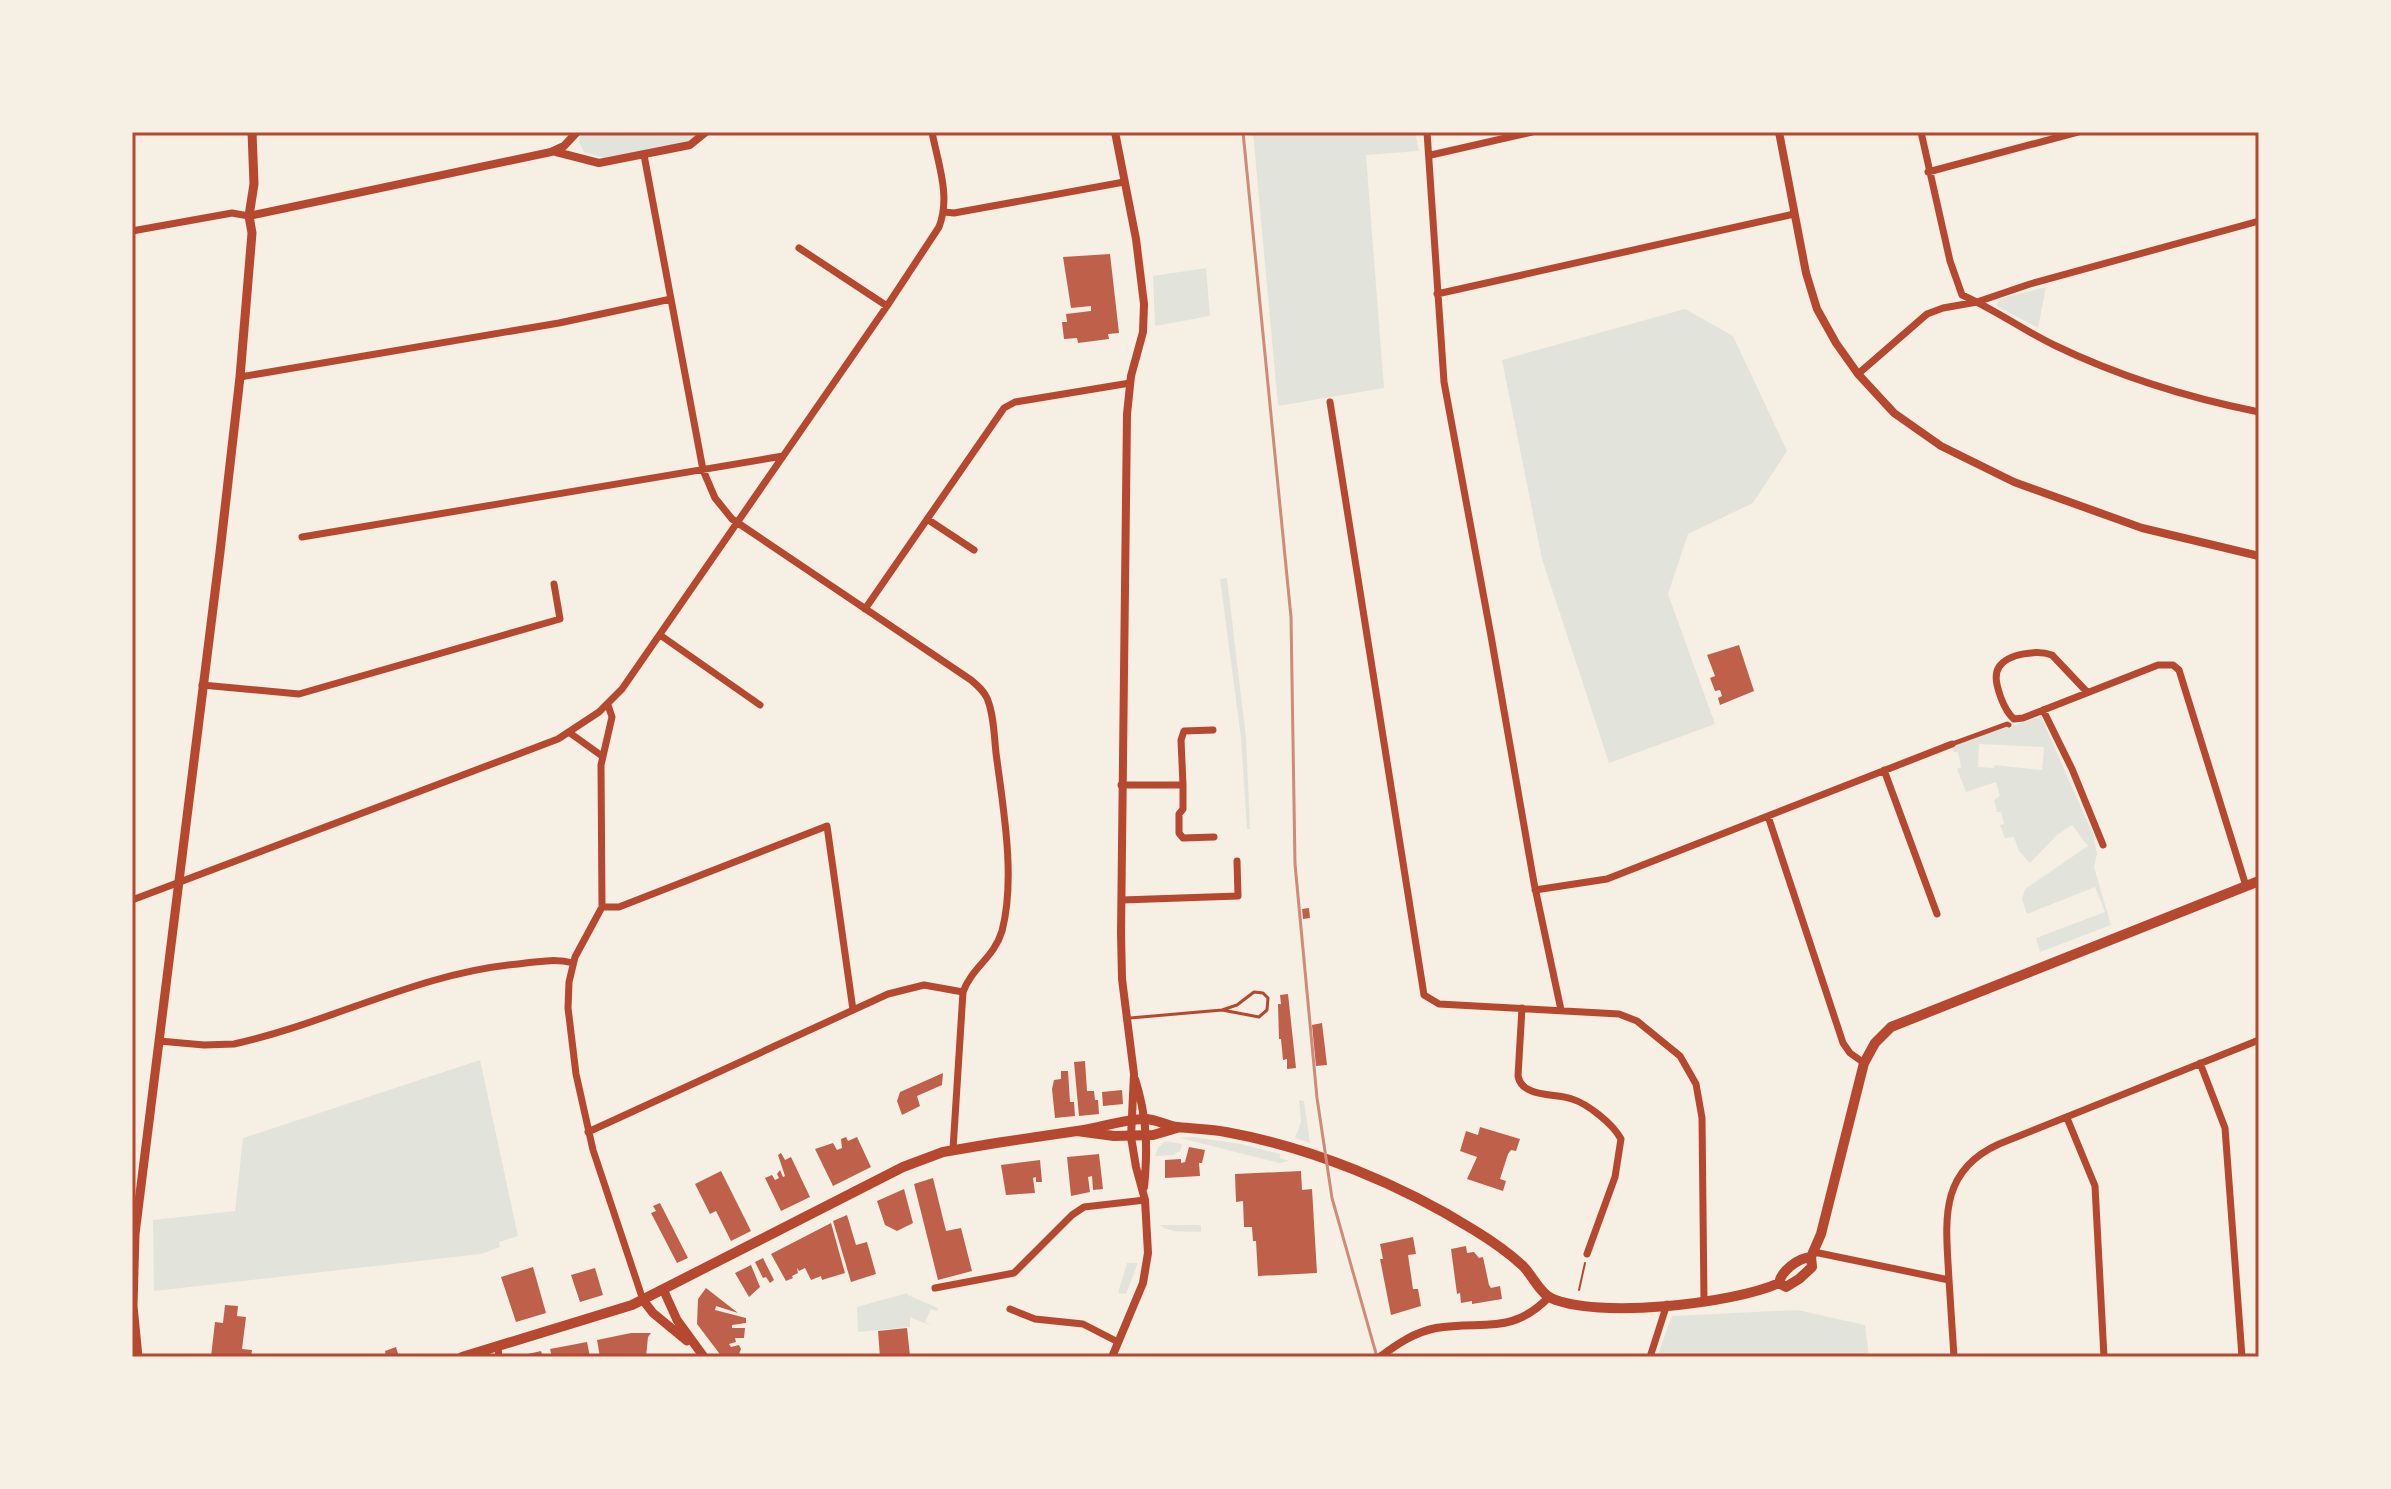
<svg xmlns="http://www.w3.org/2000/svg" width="2391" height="1489" font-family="'Crimson Pro',serif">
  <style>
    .green { fill: #e2e4dc; fill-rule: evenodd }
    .building { fill: #bf614a }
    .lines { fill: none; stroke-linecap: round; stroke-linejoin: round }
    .path { stroke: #b5482f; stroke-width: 2 }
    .service { stroke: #b5482f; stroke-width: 3 }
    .pedestrian { stroke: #b5482f; stroke-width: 5 }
    .minor { stroke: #b5482f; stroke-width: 7 }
    .tertiary { stroke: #b5482f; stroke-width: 8 }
    .secondary { stroke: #b5482f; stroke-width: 9 }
    .primary { stroke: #b5482f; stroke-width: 10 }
    .rail { stroke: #cf8b77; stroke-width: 3 }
    .neatline { fill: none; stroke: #b5482f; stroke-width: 3 }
  </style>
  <rect width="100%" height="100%" fill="#f6efe4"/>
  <!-- green -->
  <path class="green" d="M 581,132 L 700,132 L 691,141 L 604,158 L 584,152 L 579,142 Z
    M 1253,132 L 1415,132 L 1419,151 L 1366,155 L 1384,388 L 1278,406 Z
    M 1206,268 L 1210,316 L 1155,326 L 1153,276 Z
    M 2046,287 L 2038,328 L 1997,306 L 1998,300 L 2002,298 Z
    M 1685,309 L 1733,336 L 1787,451 L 1753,503 L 1688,534 L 1668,594 L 1715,724 L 1609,763 L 1542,559 L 1502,360 Z
    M 1227,578 L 1246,738 L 1250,829 L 1247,829 L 1241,738 L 1220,579 Z
    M 2041,717 L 2093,834 L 2097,854 L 2094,867 L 2111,925 L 2040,952 L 2036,938 L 2105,912 L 2095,887 L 2027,914 L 2022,899 L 2025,889 L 2088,846 L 2072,825 L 2057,835 L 2030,863 L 2019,851 L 2014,837 L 2005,838 L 2000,825 L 2004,824 L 2001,812 L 1997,812 L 1994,800 L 2000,796 L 1996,782 L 1966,792 L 1957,769 L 1961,767 L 1958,752 L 1953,752 L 1952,744 ZM 1979,744 L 2044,747 L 2042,770 L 1995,765 L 1994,768 L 1978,767 Z
    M 480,1060 L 518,1236 L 499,1242 L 500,1247 L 481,1254 L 154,1291 L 153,1220 L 235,1211 L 243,1138 Z
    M 1299,1100 L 1304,1101 L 1310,1143 L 1295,1138 L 1301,1122 Z
    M 1193,1137 L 1241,1144 L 1280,1154 L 1280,1158 L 1289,1161 L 1279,1163 L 1180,1138 Z
    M 1165,1141 L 1182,1144 L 1180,1151 L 1173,1155 L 1155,1156 L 1158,1148 Z
    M 1157,1222 L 1160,1225 L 1201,1225 L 1201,1232 C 1186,1231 1165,1234 1157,1222 Z
    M 1127,1263 L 1138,1263 L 1126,1294 L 1118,1293 Z
    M 907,1293 L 908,1295 L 938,1308 L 937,1311 L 931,1309 L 925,1322 L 932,1326 L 910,1317 L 910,1327 L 858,1332 L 857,1307 Z
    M 1797,1310 L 1865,1325 L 1869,1357 L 1657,1357 L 1672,1316 Z"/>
  <!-- building -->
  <path class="building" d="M 1110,254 L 1119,333 L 1108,334 L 1109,339 L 1078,343 L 1077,338 L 1064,339 L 1062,322 L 1067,322 L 1066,314 L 1091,311 L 1091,306 L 1071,308 L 1063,257 Z
    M 1739,645 L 1754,691 L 1720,705 L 1718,698 L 1722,696 L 1720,690 L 1715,691 L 1710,678 L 1715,676 L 1707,655 Z
    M 1309,908 L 1310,918 L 1303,919 L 1302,909 Z
    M 1288,994 L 1296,1068 L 1287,1069 L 1287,1059 L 1283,1060 L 1281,1039 L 1279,1039 L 1278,1004 L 1281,1004 L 1280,995 Z
    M 1322,1023 L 1327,1065 L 1316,1066 L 1312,1025 Z
    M 1085,1061 L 1087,1091 L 1094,1091 L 1095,1100 L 1098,1100 L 1099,1114 L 1079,1116 L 1074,1062 Z
    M 1061,1071 L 1068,1071 L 1070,1102 L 1074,1102 L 1075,1116 L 1055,1118 L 1052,1089 L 1054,1080 L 1061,1079 Z
    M 943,1073 L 942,1085 L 917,1096 L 920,1106 L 902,1115 L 897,1101 L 900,1092 Z
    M 1122,1090 L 1123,1104 L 1103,1106 L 1102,1092 Z
    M 1480,1127 L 1520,1139 L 1516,1151 L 1511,1150 L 1508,1154 L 1500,1179 L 1506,1181 L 1503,1191 L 1467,1179 L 1477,1157 L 1460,1151 L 1466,1131 L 1478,1135 Z
    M 846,1137 L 848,1141 L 857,1137 L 871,1167 L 833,1186 L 815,1149 L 833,1143 L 837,1150 L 842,1148 L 841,1139 Z
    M 1189,1147 L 1205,1150 L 1202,1163 L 1199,1163 L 1200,1176 L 1165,1178 L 1165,1160 L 1181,1159 L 1181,1163 L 1185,1162 Z
    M 781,1153 L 785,1160 L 791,1157 L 810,1197 L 781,1211 L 765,1178 L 772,1175 L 775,1180 L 779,1178 L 777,1174 L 780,1170 L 783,1177 L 785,1176 L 778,1155 Z
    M 1099,1154 L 1103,1189 L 1093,1190 L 1092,1176 L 1088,1177 L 1090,1192 L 1071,1196 L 1067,1157 Z
    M 1040,1160 L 1042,1182 L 1036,1182 L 1036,1177 L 1033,1178 L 1035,1193 L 1006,1195 L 1001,1165 Z
    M 721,1171 L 751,1231 L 731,1241 L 716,1211 L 710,1214 L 695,1184 Z
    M 1301,1171 L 1302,1190 L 1312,1189 L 1317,1273 L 1258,1276 L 1256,1241 L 1253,1241 L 1252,1227 L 1244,1227 L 1243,1201 L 1236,1202 L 1235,1174 Z
    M 933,1178 L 946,1231 L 961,1228 L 972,1271 L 938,1280 L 914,1184 Z
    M 904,1189 L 913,1223 L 897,1231 L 885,1225 L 877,1201 Z
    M 660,1203 L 688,1258 L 677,1263 L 651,1213 L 656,1211 L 653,1206 Z
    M 847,1215 L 856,1245 L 867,1242 L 876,1274 L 851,1282 L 833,1221 Z
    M 831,1223 L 845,1273 L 822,1280 L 821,1276 L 811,1280 L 805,1268 L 799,1271 L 797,1268 L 798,1273 L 792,1276 L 793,1278 L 786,1281 L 771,1254 Z
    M 1413,1237 L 1416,1254 L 1408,1255 L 1413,1289 L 1418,1289 L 1421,1306 L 1391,1315 L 1380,1259 L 1383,1259 L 1380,1244 Z
    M 1466,1246 L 1467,1253 L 1474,1252 L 1479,1258 L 1483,1257 L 1489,1285 L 1491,1288 L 1500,1286 L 1502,1299 L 1472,1304 L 1472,1301 L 1461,1303 L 1460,1293 L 1457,1294 L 1451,1249 Z
    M 763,1258 L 774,1280 L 770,1283 L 766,1277 L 763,1278 L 755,1262 Z
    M 751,1265 L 760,1287 L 749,1297 L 735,1273 Z
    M 533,1267 L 546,1313 L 516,1322 L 501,1277 Z
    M 595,1268 L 603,1295 L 580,1302 L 571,1275 Z
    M 706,1288 L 738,1313 L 716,1306 L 715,1310 L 746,1318 L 746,1323 L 732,1325 L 732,1328 L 745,1328 L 744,1338 L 735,1338 L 736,1342 L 729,1344 L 731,1347 L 739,1345 L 741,1349 L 738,1357 L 722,1357 L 697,1324 L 698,1299 Z
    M 225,1305 L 238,1306 L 237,1316 L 246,1317 L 242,1349 L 252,1350 L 251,1357 L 211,1357 L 215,1322 L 223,1323 Z
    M 907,1328 L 910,1356 L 880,1357 L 878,1331 Z
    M 631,1333 L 651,1333 L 648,1337 L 646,1357 L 600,1357 L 597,1340 Z
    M 587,1342 L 590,1357 L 552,1357 L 550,1349 Z
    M 396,1347 L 399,1357 L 386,1357 L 385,1351 Z
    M 541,1351 L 543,1357 L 519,1357 L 519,1356 Z"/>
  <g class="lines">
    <!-- path -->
    <path class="path" d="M 1579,1290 L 1585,1263"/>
    <!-- service -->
    <path class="service" d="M 1130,1018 L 1222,1010 L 1259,1017 L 1267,1010 L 1268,998 L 1263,993 L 1254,992 L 1237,1005 L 1222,1010"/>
    <!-- pedestrian -->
    <path class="pedestrian" d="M 1952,744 L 2007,724 L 2009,725"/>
    <!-- minor -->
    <path class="minor" d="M 1427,132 L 1444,382 L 1491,636 L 1534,883 L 1561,1010
      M 1921,132 L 1950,261 L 1962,295 C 1994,309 2023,330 2054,345 C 2118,376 2189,398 2259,412
      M 644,155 L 703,470 L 715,498 L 732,519 L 971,680 C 978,686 983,690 987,698 C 994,715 994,735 996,753 C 1003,807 1016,878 1002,931 C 994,958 972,967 963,992 L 953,1149
      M 1431,155 L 1532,132
      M 1928,172 L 2078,132
      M 944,212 L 954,213 L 1124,182
      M 132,231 L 232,213 L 249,216
      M 799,248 L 887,306
      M 1437,294 L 1794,214
      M 1858,374 L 1927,314 L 1943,308 L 1977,302 L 2030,284 L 2259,221
      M 240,377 L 559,323 L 671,299
      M 1330,402 L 1424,995 L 1439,1004 L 1619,1014 L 1637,1021 L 1680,1056 L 1696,1084 L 1702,1118 L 1704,1301
      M 927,519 L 974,550
      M 302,537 L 783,456
      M 865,609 L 1004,408 L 1015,402 L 1130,383
      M 660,635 L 760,705
      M 202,685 L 299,694 L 560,619 L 554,584
      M 2087,692 L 2052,655 C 2038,650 2008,653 1999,667 C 1993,676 1998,689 2001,698 C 2004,706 2007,713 2014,719 L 2023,718 L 2158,665 L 2173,665 L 2179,670 L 2246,886
      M 608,705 L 612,717 L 601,765 L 602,907 L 575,957 L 569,982 L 568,1008 L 576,1074 L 593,1150 L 643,1300
      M 2043,710 L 2072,769 L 2103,845
      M 570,733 L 602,756
      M 1884,770 L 1937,914
      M 1121,785 L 1183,785 L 1183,809 L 1179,814 L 1179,833 L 1183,838 L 1214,837
      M 1183,785 L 1181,740 L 1184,731 L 1213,730
      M 1768,816 L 1843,1043 L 1850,1053 L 1864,1063
      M 1535,890 L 1607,879 L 1952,744
      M 132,900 L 558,739 L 599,712 L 622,689 L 887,306 L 939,227 C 951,196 938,164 932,132
      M 1122,900 L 1238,896 L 1237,861
      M 602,907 L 619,907 L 827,826 L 853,1010
      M 1522,1008 L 1518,1076 C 1522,1098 1555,1093 1572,1099 C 1588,1104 1613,1124 1621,1139 L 1615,1177 L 1587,1254
      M 159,1041 L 204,1045 L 234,1044 C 330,1023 418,973 518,964 C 536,962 555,958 573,963
      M 2200,1063 L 2225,1128 L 2242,1357
      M 2067,1118 L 2095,1186 L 2104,1357
      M 588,1132 L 888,994 L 924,985 L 963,992
      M 1814,1252 L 1949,1280 L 1954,1357
      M 1949,1280 C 1946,1223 1937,1172 1999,1144 L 2259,1040
      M 935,1288 L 1014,1273 L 1072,1215 L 1084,1207 L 1145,1200
      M 1010,1309 L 1035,1319 L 1083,1324 L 1118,1342
      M 498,1347 L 499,1357
      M 1650,1357 L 1667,1304"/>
    <!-- tertiary -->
    <path class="tertiary" d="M 1779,132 L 1806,273 L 1817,309 L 1836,343 L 1858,374 L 1894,413 L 1941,446 L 2014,482 L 2142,528 L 2259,556
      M 556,152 L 599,163 L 690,145 L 706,132
      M 249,216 L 551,152 L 564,146 L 577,132
      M 1135,1079 C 1147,1116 1148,1149 1144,1187
      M 1112,1357 L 1143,1283 L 1148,1253 L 1145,1200 L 1136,1167 L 1131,1137 L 1134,1074 L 1122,979 L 1121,933 L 1127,414 L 1131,376 L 1143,332 L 1144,304 L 1136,239 L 1115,132
      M 1380,1357 C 1397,1344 1415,1332 1436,1328 C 1483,1320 1511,1336 1549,1297"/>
    <!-- secondary -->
    <path class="secondary" d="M 663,1289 L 677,1320 L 704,1357
      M 643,1300 L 653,1313 L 687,1341
      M 138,1357 L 133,1306 L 135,1234 L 220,552 L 240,377 L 252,233 L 249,216 L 254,184 L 252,132"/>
    <!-- primary -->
    <path class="primary" d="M 1077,1131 C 1100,1128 1120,1120 1143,1119 C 1155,1118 1166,1126 1178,1127 C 1194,1129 1210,1129 1226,1132 C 1313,1148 1400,1184 1474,1230 C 1492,1241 1508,1252 1523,1266 C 1532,1275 1540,1293 1551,1298 C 1596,1319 1733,1304 1779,1283 L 1786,1287 L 1799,1279 L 1812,1267 L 1811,1257 L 1821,1234 L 1864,1063 L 1875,1043 L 1891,1027 L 2259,881
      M 1779,1283 C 1781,1271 1798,1258 1811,1257
      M 462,1357 L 632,1305 L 903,1167 L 943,1152 L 996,1143 L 1077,1131 L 1114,1136 L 1153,1135 L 1177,1128"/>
    <!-- rail -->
    <path class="rail" d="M 1243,132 L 1291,617 L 1295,864 L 1317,1098 L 1332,1198 L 1377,1357"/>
  </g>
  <!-- border -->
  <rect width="2391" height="1489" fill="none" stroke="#f6efe4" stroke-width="268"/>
  <rect x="134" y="134" width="2123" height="1221" class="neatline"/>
</svg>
